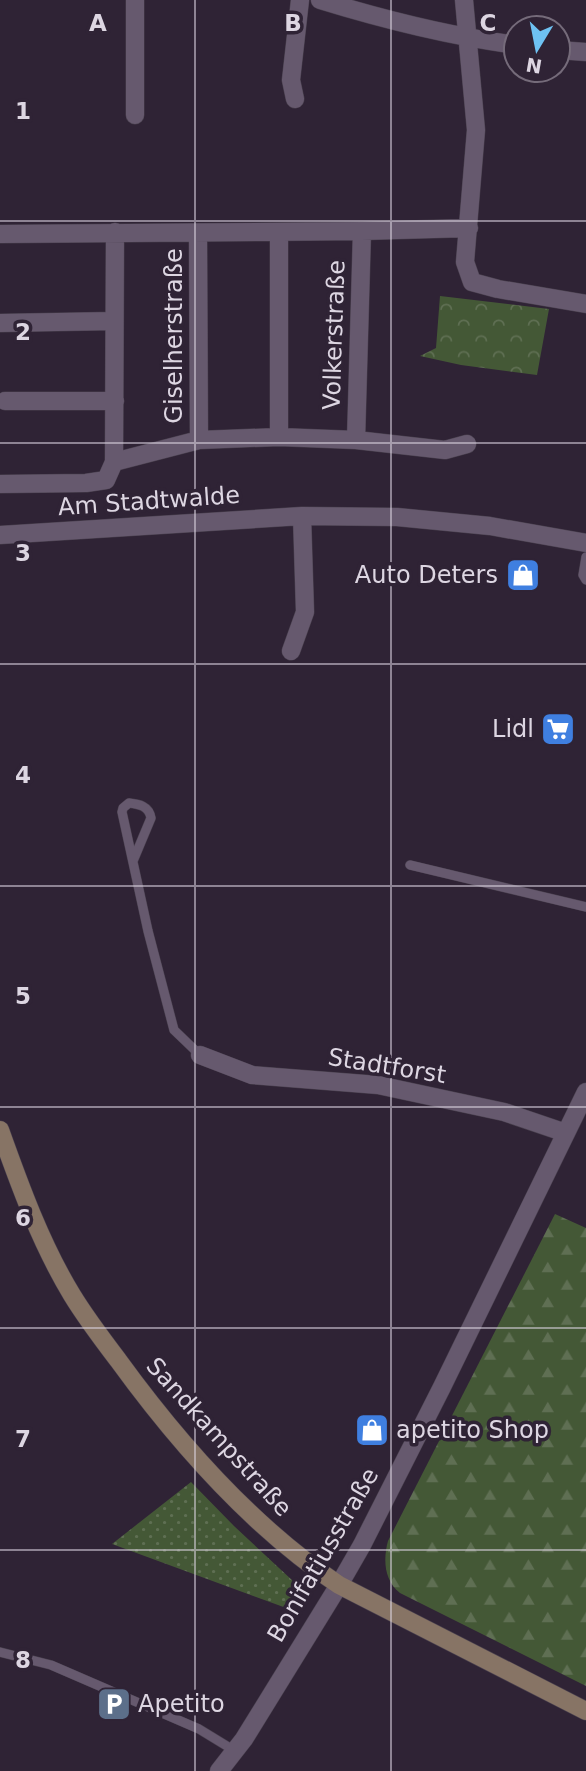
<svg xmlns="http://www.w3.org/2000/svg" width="586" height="1771" font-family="'DejaVu Sans',sans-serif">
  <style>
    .grass { fill: url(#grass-dots) }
    .forest { fill: url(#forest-firs) }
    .park { fill: url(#park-crowns) }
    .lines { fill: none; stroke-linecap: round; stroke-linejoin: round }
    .lane-casing { stroke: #4a414f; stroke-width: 10 }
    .street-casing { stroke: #4a414f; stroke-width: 19 }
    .secondary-casing { stroke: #4a414f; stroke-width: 19 }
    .lane { stroke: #66596e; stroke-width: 9 }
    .street { stroke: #66596e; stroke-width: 18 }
    .secondary { stroke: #877465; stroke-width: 18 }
    .grid { fill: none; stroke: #ddd6e2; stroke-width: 2; stroke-opacity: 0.55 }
    .labels { text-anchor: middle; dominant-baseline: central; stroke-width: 7; stroke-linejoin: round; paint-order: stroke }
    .street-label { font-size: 24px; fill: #ddd6e2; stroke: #2f2335 }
    .poi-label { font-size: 24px; fill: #ddd6e2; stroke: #2f2335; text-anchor: end }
    .grid-label { font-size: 23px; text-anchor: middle; font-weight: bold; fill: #ddd6e2; stroke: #2f2335; stroke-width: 7; stroke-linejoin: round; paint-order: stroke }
  </style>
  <defs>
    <pattern id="grass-dots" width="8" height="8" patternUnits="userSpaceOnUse" patternTransform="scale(1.75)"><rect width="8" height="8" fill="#445836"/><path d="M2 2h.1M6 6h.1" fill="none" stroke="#5f6f53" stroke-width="1.8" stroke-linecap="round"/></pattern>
    <pattern id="forest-firs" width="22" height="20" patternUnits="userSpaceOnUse" patternTransform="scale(1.75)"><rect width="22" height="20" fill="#445836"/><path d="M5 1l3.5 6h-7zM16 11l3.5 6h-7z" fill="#5f6f53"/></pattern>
    <pattern id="park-crowns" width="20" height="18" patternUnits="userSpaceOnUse" patternTransform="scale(1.75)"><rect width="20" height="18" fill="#445836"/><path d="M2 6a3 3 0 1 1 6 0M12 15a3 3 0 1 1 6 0" fill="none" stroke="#5f6f53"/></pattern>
  </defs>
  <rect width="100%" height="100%" fill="#2f2335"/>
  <!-- grass -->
  <path class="grass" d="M 191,1482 L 234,1526 L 293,1581 L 295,1590 L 289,1609 L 112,1544 Z"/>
  <!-- forest -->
  <path class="forest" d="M 555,1214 L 586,1228 L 586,1686 L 400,1593 C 384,1581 383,1559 388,1541 Z"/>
  <!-- park -->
  <path class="park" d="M 440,296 L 549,309 L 537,375 L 461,365 L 420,356 L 436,348 Z"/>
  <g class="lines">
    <!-- lane casing -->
    <g class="lane-casing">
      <path id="lane" d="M 586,557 L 583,575 L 586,580
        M 133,861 L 151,818 C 149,806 139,804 129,803 L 123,808 L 122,812 L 148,931 L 174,1030 L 200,1055
        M 410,865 L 586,907
        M 0,1652 L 51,1665 L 199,1729 L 235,1751"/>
    </g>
    <!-- street casing -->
    <g class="street-casing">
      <path id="street" d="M 320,0 C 385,20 449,36 516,45
        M 464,0 L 476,130 L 465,262 L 472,282 L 498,289 L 586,304
        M 558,50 L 586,52
        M 295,99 L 291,80 L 300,0
        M 135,115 L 135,0
        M 198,233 L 199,440
        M 0,234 L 362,231 L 469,228
        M 0,323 L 114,321
        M 5,401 L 115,401
        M 279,437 L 279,232
        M 356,440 L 445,450 L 467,444
        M 114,462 L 199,440 L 279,437 L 356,440 L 362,231
        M 0,484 L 86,483 L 106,480 L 114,462 L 115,232
        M 0,535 L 302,516 L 397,517 L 490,526 L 586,543
        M 291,651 L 305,612 L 302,516
        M 200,1055 L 252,1075 L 378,1085 L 504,1112 L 566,1133
        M 219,1771 L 244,1739 L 339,1585 L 362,1545 L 442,1387 L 586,1092"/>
    </g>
    <!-- secondary casing -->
    <g class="secondary-casing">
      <path id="secondary" d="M 0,1130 C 20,1186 41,1244 72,1295 C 86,1318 102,1339 118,1360 C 179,1444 252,1527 339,1585 L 586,1711"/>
    </g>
    <!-- lane -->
    <use href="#lane" class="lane"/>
    <!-- street -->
    <use href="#street" class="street"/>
    <!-- secondary -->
    <use href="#secondary" class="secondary"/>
  </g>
  <!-- grid -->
  <path class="grid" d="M 195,0 L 195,1771M 391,0 L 391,1771M 0,221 L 586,221M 0,443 L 586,443M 0,664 L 586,664M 0,886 L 586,886M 0,1107 L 586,1107M 0,1328 L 586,1328M 0,1550 L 586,1550"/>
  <!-- icons -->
  <defs>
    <g id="shop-square" transform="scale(1.75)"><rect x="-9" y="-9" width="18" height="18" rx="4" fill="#3f7fe0" stroke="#2f2335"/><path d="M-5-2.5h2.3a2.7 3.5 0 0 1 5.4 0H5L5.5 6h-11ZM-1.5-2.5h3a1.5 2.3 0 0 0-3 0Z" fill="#fff"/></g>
    <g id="supermarket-square" transform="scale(1.75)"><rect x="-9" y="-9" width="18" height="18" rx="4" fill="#3f7fe0" stroke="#2f2335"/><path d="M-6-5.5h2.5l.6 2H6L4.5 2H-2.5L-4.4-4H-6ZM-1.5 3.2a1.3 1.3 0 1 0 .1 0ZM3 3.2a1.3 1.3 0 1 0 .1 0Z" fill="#fff"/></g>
    <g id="parking-square" transform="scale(1.75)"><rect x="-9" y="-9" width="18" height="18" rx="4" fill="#5c6f8a" stroke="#2f2335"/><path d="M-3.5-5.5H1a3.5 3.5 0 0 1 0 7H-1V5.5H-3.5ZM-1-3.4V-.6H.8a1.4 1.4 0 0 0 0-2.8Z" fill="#fff"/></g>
  </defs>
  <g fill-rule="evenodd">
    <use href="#shop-square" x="523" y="575"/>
    <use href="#supermarket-square" x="558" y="729"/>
    <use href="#shop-square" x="372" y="1430"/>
    <use href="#parking-square" x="114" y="1704"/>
  </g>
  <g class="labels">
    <!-- street labels -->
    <g class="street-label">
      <text transform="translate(334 335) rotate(-88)">Volkerstraße</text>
      <text transform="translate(174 336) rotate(-90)">Giselherstraße</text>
      <text transform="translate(149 501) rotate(-4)">Am Stadtwalde</text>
      <text transform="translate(387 1066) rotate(9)">Stadtforst</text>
      <text transform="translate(219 1437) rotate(48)">Sandkampstraße</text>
      <text transform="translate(323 1555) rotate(-60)">Bonifatiusstraße</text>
    </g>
    <!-- poi labels -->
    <g class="poi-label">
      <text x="498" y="575">Auto Deters</text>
      <text x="534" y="729">Lidl</text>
      <text x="396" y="1430" text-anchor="start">apetito Shop</text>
      <text x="138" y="1704" text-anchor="start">Apetito</text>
    </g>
  </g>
  <g class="grid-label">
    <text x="98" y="31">A</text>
    <text x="293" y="31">B</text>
    <text x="488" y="31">C</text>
    <text x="23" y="119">1</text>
    <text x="23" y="340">2</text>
    <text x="23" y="561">3</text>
    <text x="23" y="783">4</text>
    <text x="23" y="1004">5</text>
    <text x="23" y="1226">6</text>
    <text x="23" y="1447">7</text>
    <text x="23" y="1668">8</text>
  </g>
  <!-- north arrow -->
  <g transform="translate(537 49) rotate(190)"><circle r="33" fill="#2f2335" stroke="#756b7a" stroke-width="2"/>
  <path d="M0-5L12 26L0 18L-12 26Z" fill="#6ec2f3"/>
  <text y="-10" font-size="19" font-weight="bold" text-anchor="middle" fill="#ddd6e2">N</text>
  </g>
</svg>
